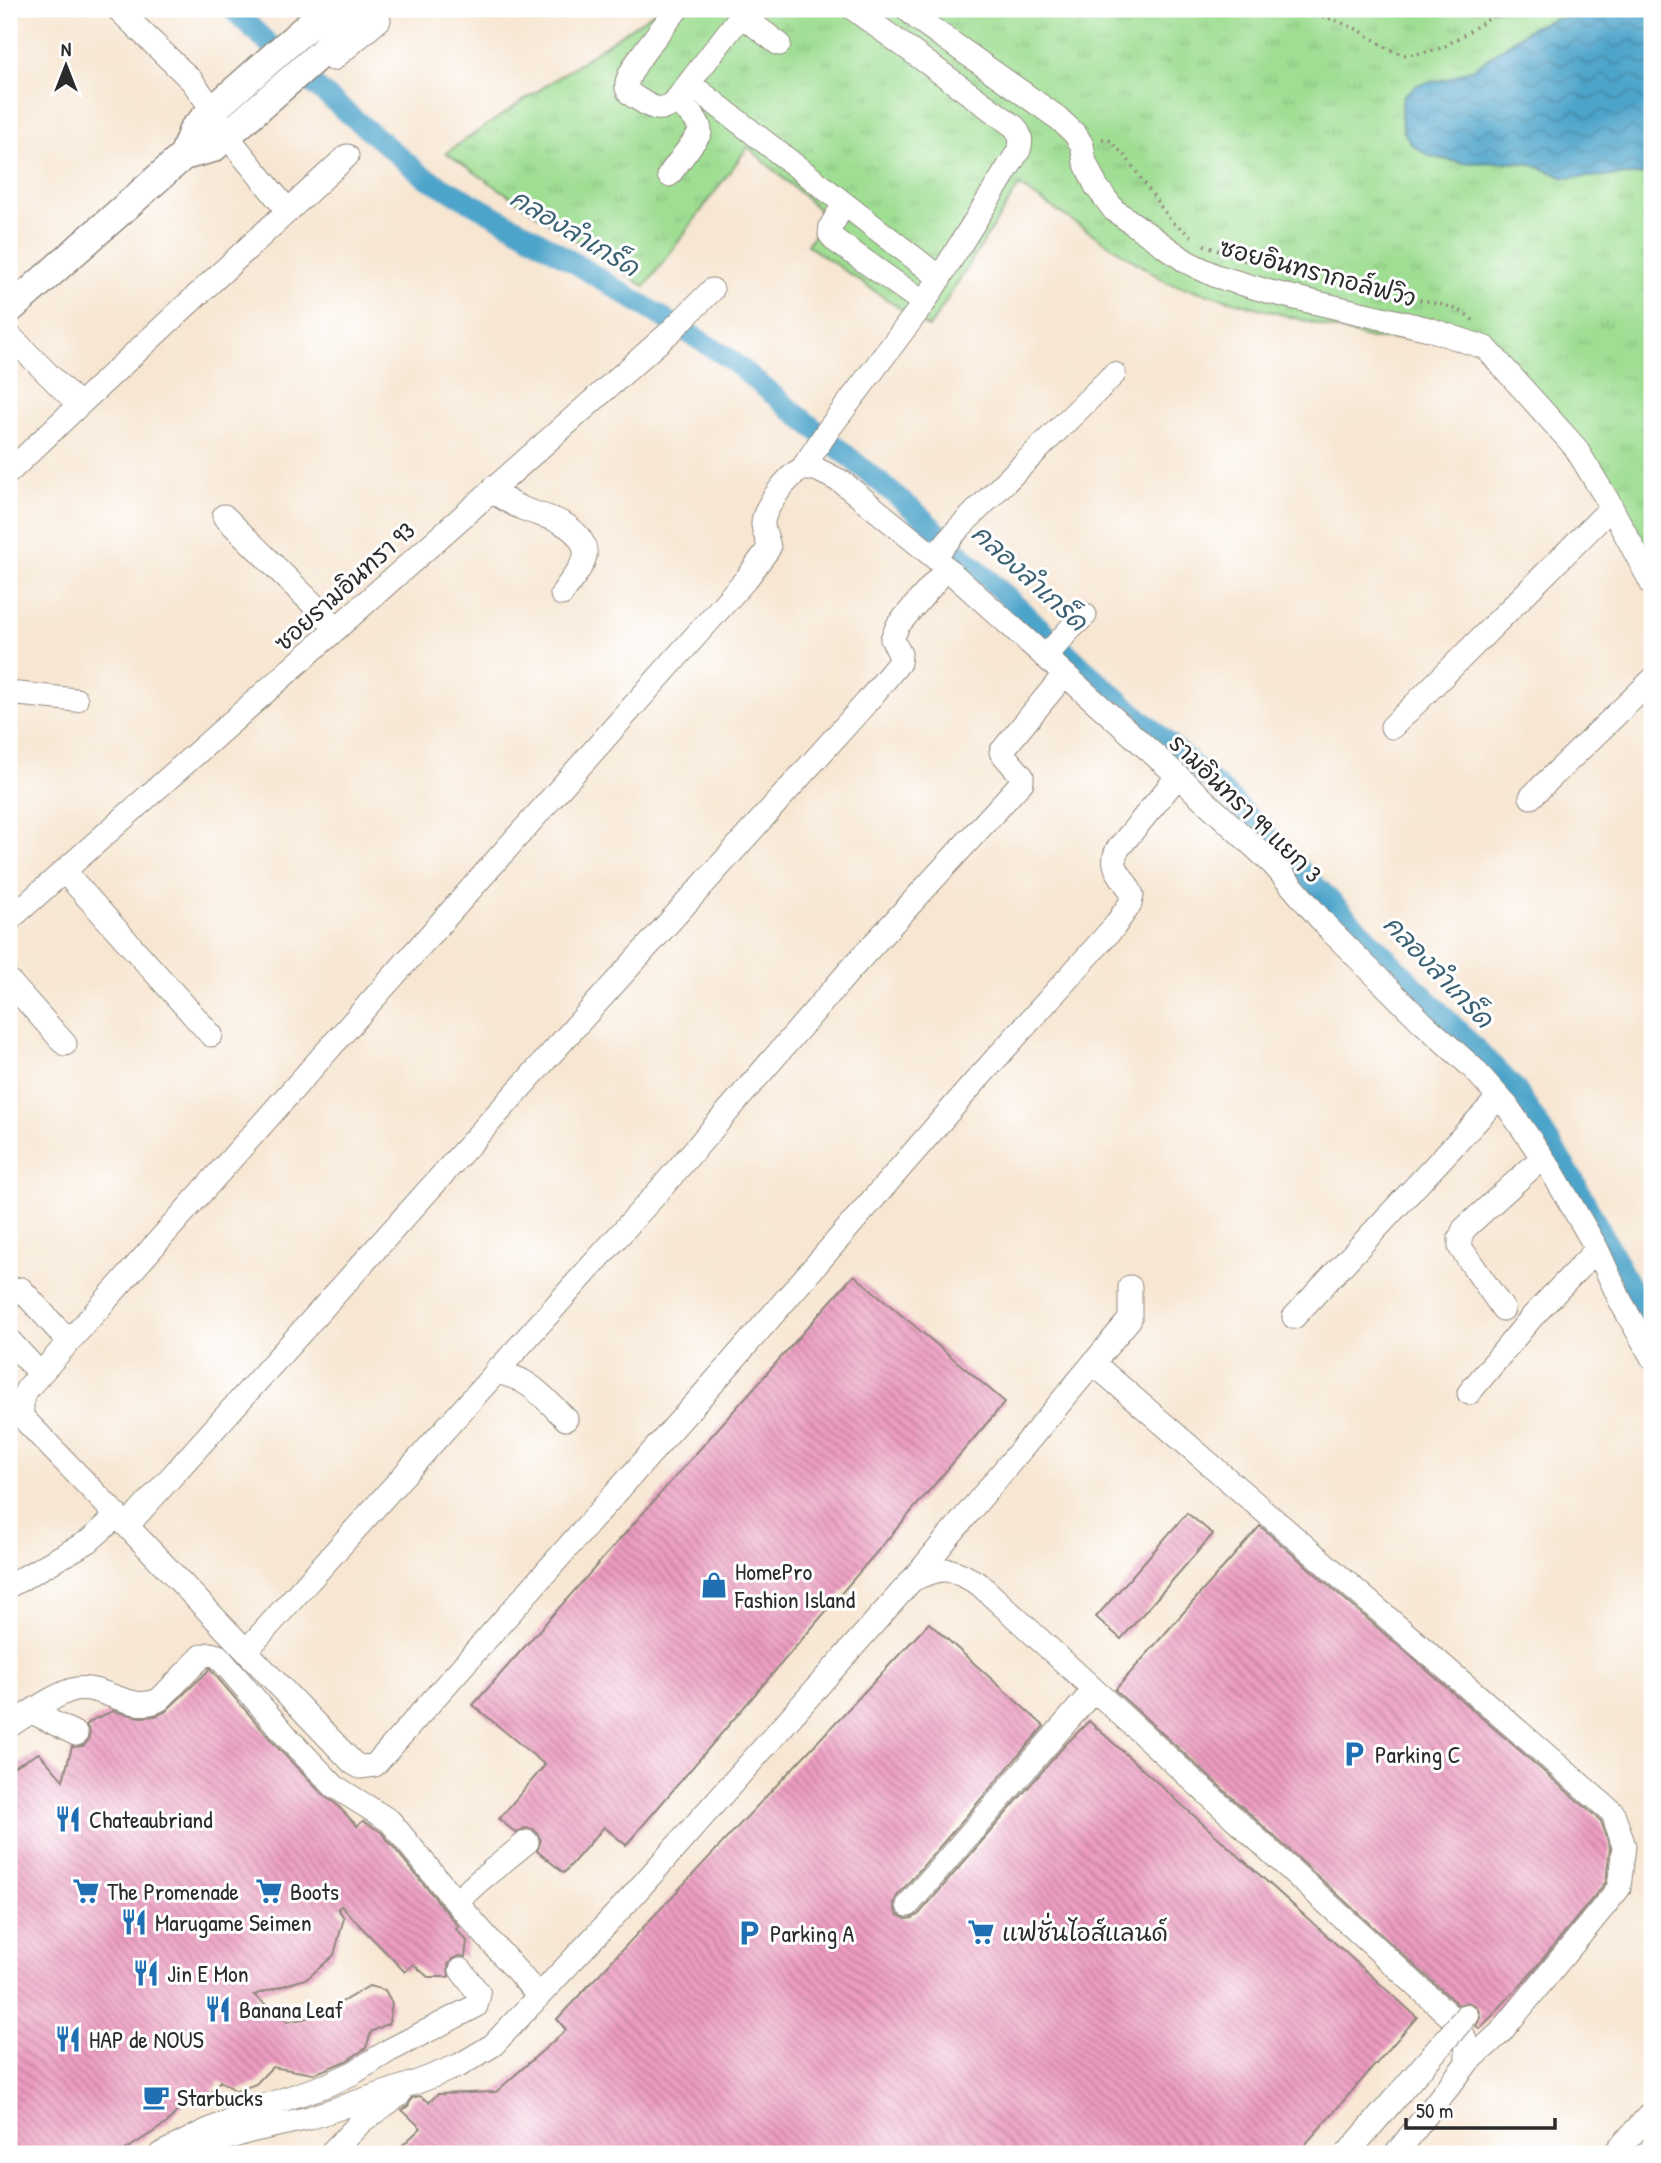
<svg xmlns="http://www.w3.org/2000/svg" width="1661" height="2163" font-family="'Patrick Hand','Playpen Sans Thai',sans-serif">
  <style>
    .grass { fill: url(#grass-tufts); stroke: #65845f; stroke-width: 2 }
    .water { fill: url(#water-waves); stroke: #3c687a; stroke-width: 2 }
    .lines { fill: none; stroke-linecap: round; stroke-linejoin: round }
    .canal { stroke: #4ea4ca; stroke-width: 21 }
    .building { fill: url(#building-back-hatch) }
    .minor-casing { stroke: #91887e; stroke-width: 25 }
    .major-casing { stroke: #91887e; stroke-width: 31 }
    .path { stroke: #91887e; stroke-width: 3.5; stroke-dasharray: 2 5; stroke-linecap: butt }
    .minor { stroke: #fff; stroke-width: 23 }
    .major { stroke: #fff; stroke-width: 28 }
    .minor-bridge-casing { stroke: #91887e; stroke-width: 25; stroke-linecap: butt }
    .minor-bridge { stroke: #fff; stroke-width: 23 }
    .labels { text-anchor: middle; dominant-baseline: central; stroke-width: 6; stroke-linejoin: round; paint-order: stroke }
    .street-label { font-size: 24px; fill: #2b2b2b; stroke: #fff }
    .poi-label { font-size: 24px; fill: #2b2b2b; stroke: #fff; text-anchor: start }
    .water-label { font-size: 26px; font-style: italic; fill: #3b6173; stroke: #fff }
  </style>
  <defs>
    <pattern id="grass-tufts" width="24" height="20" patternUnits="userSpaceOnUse" patternTransform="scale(1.75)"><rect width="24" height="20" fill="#9fde93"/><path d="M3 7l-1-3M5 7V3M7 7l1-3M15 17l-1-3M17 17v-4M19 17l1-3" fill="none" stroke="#89bf7f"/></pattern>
    <pattern id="water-waves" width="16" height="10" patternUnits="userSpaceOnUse" patternTransform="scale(1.75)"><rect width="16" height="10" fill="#4ea4ca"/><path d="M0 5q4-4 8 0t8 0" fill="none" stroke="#4186a4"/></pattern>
    <pattern id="building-back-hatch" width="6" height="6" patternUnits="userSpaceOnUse" patternTransform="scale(1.75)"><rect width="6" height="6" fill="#ec9bc0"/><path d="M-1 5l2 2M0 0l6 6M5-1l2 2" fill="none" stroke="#bf7f9c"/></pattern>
  </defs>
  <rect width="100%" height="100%" fill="#fff"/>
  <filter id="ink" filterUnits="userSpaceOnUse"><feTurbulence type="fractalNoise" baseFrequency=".0143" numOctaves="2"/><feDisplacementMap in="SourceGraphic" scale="14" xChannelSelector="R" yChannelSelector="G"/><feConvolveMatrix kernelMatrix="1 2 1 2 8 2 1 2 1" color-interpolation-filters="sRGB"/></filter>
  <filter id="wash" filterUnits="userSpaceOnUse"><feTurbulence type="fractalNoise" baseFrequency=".00686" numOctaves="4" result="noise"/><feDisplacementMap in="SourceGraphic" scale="28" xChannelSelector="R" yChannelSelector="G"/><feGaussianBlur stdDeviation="1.57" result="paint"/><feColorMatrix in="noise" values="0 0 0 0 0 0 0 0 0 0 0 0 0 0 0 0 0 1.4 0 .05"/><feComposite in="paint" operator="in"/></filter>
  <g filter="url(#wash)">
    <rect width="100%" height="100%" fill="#f7e6d2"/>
    <!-- grass -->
    <path class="grass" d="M 659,9 L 1652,9 L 1652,558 L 1634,532 L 1612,484 L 1487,336 L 1371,339 L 1168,283 L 1019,186 L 929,328 L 807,245 L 826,216 L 748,147 L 645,287 L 446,153 Z"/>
    <!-- water -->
    <path class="water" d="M 1603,9 L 1652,9 L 1652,174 L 1565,178 L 1532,164 L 1509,162 L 1463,163 L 1429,156 L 1411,144 L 1404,132 L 1401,115 L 1403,96 L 1417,85 L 1447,79 L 1474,68 L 1532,27 L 1554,19 L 1587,15 Z"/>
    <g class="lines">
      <!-- canal -->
      <path class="canal" d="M 232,9 L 303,76 L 423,176 L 526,233 L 727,357 L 916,512 L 1092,676 L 1225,793 L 1515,1088 L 1575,1182 L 1652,1328"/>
    </g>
    <g id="blocks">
      <!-- building -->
      <path class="building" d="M 854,1275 L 1005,1402 L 626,1845 L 604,1827 L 564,1873 L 537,1851 L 541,1840 L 537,1833 L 533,1829 L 525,1828 L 516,1833 L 499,1819 L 545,1765 L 473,1705 Z
        M 1187,1513 L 1213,1534 L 1121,1639 L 1096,1617 Z
        M 1260,1526 L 1601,1821 L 1610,1847 L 1606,1882 L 1532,1972 L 1480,2029 L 1476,2026 L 1480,2018 L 1479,2012 L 1476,2006 L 1468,2002 L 1458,2005 L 1115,1690 Z
        M 929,1623 L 1044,1726 L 897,1896 L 894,1903 L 895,1910 L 898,1915 L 906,1919 L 913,1918 L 919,1914 L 1065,1745 L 1089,1721 L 1417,2017 L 1297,2154 L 393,2154 L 421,2128 L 402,2110 L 408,2106 L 412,2098 L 420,2096 L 429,2102 L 438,2094 L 496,2092 L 566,2030 L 557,2019 Z
        M 210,1669 L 278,1748 L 324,1796 L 336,1804 L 357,1826 L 363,1821 L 381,1832 L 459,1927 L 456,1929 L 467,1941 L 465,1957 L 459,1956 L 452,1959 L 448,1965 L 449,1976 L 447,1977 L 428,1977 L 413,1964 L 405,1972 L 341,1906 L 338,1908 L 344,1918 L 334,1955 L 308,1978 L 254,1995 L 287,2022 L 318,2016 L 369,1986 L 385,1990 L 392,2003 L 389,2023 L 371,2032 L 366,2048 L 346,2061 L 314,2074 L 272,2067 L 256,2084 L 237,2091 L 220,2081 L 207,2098 L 186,2101 L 167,2123 L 122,2152 L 115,2154 L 9,2154 L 9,1769 L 39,1753 L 63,1780 L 72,1747 L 83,1746 L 88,1741 L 90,1732 L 86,1725 L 94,1719 L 113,1711 L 140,1717 L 155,1716 L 165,1712 Z"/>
    </g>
  </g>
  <g filter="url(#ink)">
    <use href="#blocks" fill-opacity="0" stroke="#91887e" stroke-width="2"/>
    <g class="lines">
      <!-- minor casing -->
      <g class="minor-casing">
        <path id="minor" d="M 118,9 L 192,81 L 213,110 L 227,136 L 288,211
          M 677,9 C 668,22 622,74 627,88 C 629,95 637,98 643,102 C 654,109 661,111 673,104 L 746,9
          M 907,9 L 918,19 L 1058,118 L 1075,134 L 1082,145 L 1085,162 L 1096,186 L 1114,210 L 1187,262 L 1216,276 L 1270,292 L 1429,329 L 1486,348 L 1575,447 L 1608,501 L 1652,584
          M 855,10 L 1015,127 C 1021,136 1022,141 1019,150 L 924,303 L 828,430 L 802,469 C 788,475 762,509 763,525 C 764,533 768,540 769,548 L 747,578 L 27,1389 L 22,1400 L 22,1417 L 127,1526 L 866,703 L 899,663 L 900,654 L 892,639 L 898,625 L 947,568
          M 741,15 L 779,44
          M 333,59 L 379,20
          M 689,83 L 940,278
          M 669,175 L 700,133 C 701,119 685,110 676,100
          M 844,204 L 831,226 L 830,234 L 836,241 L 924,303
          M 9,335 L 79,405 L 9,472
          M 79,405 L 347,156
          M 802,469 L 816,469 L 842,482 L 934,557 L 1178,776 L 1273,864 L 1329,929 L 1422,1022 L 1473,1068 L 1507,1106 L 1551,1170 L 1597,1249 L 1621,1302 L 1652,1357
          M 494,487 L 495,493 C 504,499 514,505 524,509 C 546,518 567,519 581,540 C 584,545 586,549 585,556 C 582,569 569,582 562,594
          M 224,516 L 337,628
          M 934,557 L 959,528 L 1114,374
          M 1045,657 L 1071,628 L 1085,615
          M 9,693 L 76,700
          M 1392,727 L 1611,508
          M 1531,797 L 1652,680
          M 64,871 L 211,1035
          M 9,920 L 670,332 L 712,290
          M 9,981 L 65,1044
          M 21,1289 L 68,1341
          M 1503,1309 L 1460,1247 L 1460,1238 L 1464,1229 L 1542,1158
          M 1294,1317 L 1499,1097
          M 9,1340 L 40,1374
          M 1093,1363 L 1613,1813 L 1624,1846 L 1619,1888 L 1500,2033 L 1467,2063 L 1396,2154
          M 497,1369 C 505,1377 513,1375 522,1381 C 539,1390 552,1406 566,1419
          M 1469,1393 L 1532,1317 L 1597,1249
          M 127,1526 L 353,1763 L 360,1767 L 375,1765 L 715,1381 L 973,1084 L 1114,927 L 1130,904 L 1132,895 C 1126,878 1108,869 1117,850 L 1178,776
          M 914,1578 L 1130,1319 L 1130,1287
          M 9,1586 L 89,1541 L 117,1516
          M 246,1651 L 657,1193 L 851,969 L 1022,782 L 1022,776 L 1001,752 L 1064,675
          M 32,1712 L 76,1734
          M 9,1726 C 25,1716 58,1692 76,1689 C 103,1684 134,1715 160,1699 L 202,1656 L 210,1654 L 218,1656 L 289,1739 L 334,1786 L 390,1821 L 456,1902 L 538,1995
          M 456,1902 L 479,1881 L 527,1842
          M 908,1905 L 1094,1690
          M 161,2154 L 204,2132 L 267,2105 L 327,2085 L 353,2073 L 390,2050 L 476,2006 L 479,1994 L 461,1970
          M 188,2154 L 218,2141 L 250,2131 L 309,2118 L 420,2081 L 460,2065 L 493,2045 L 628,1901 L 912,1580 C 945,1565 948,1567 979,1584 L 1453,2019 C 1466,2036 1467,2042 1467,2063
          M 330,2154 L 362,2121 L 399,2095
          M 1614,2154 L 1652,2112"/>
      </g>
      <!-- major casing -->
      <g class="major-casing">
        <path id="major" d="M 183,156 L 193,130 L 213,110 L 327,9
          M 9,310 L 183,156 L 213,148 L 321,53 L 360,9"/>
      </g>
      <!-- path -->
      <path class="path" d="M 1288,9 L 1335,20 L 1359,30 L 1387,48 L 1403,55 L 1422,53 L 1442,48 L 1505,9
        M 1102,139 L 1109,140 L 1126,157 L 1171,221 L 1195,239
        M 1204,245 L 1249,262
        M 1385,295 C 1410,299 1461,302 1475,323"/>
      <!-- minor -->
      <use href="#minor" class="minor"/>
      <!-- major -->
      <use href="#major" class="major"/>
      <!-- minor-bridge casing -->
      <g class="minor-bridge-casing">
        <path id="minor-bridge" d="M 1347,2154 L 1466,2016"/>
      </g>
      <!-- minor-bridge -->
      <use href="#minor-bridge" class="minor-bridge"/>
    </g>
  </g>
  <!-- icons -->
  <defs>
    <g id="shop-bare" transform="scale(2.1)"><path d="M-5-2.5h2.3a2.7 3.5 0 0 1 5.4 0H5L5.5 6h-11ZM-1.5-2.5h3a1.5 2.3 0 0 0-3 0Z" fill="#1f6fb2" stroke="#fff" stroke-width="2.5" paint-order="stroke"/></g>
    <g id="parking-bare" transform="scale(2.1)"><path d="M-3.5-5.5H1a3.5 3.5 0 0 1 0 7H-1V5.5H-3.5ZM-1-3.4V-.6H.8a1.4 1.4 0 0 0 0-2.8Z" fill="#1f6fb2" stroke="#fff" stroke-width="2.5" paint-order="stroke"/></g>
    <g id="restaurant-bare" transform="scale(2.1)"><path d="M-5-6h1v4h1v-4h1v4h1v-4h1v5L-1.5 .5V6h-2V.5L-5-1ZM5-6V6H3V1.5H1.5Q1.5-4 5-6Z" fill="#1f6fb2" stroke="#fff" stroke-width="2.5" paint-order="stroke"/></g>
    <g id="supermarket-bare" transform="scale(2.1)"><path d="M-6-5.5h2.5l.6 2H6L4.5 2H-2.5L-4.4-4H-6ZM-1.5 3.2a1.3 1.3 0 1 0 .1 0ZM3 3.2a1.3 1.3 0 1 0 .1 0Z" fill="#1f6fb2" stroke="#fff" stroke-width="2.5" paint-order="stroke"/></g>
    <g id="cafe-bare" transform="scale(2.1)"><path d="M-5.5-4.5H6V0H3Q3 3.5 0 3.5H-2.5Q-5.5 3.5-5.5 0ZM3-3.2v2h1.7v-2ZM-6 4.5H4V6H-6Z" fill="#1f6fb2" stroke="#fff" stroke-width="2.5" paint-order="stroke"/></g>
  </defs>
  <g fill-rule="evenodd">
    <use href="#shop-bare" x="714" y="1585"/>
    <use href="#parking-bare" x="1354" y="1754"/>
    <use href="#restaurant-bare" x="68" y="1819"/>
    <use href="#supermarket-bare" x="86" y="1891"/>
    <use href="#supermarket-bare" x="269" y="1891"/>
    <use href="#restaurant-bare" x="134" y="1922"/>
    <use href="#supermarket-bare" x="981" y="1932"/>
    <use href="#parking-bare" x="749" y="1933"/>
    <use href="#restaurant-bare" x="146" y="1973"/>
    <use href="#restaurant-bare" x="218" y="2009"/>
    <use href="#restaurant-bare" x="68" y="2039"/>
    <use href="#cafe-bare" x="156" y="2097"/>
  </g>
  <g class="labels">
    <!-- street labels -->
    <g class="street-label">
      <text transform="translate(1318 272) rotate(15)">ซอยอินทรากอล์ฟวิว</text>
      <text transform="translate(344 586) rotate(-42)">ซอยรามอินทรา 93</text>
      <text transform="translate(1246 808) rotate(44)">รามอินทรา 99 แยก 3</text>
    </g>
    <!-- poi labels -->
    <g class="poi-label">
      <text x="735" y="1571">HomePro<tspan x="735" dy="28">Fashion Island</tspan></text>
      <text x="1375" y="1754">Parking C</text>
      <text x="89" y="1819">Chateaubriand</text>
      <text x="107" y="1891">The Promenade</text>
      <text x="290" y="1891">Boots</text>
      <text x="155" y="1922">Marugame Seimen</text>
      <text x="1002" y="1932">แฟชั่นไอส์แลนด์</text>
      <text x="770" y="1933">Parking A</text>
      <text x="167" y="1973">Jin E Mon</text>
      <text x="239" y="2009">Banana Leaf</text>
      <text x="89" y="2039">HAP de NOUS</text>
      <text x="177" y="2097">Starbucks</text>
    </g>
    <!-- water labels -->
    <g class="water-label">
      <text transform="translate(575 232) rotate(31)">คลองลำเกร็ด</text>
      <text transform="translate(1030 577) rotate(42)">คลองลำเกร็ด</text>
      <text transform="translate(1439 971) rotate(46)">คลองลำเกร็ด</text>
    </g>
  </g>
  <!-- margin -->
  <rect width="1661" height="2163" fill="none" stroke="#fff" stroke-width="35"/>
  <!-- north arrow -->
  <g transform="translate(66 66)" stroke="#ffffff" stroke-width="5" paint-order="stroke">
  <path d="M0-5L12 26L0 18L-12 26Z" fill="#2b2b2b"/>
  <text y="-10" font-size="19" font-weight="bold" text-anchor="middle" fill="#2b2b2b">N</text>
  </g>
  <!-- scale -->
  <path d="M1406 2118v10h149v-10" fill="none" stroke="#2b2b2b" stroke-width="3.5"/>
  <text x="1416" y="2118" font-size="21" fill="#2b2b2b" stroke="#ffffff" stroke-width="5" paint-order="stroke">50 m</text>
</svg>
